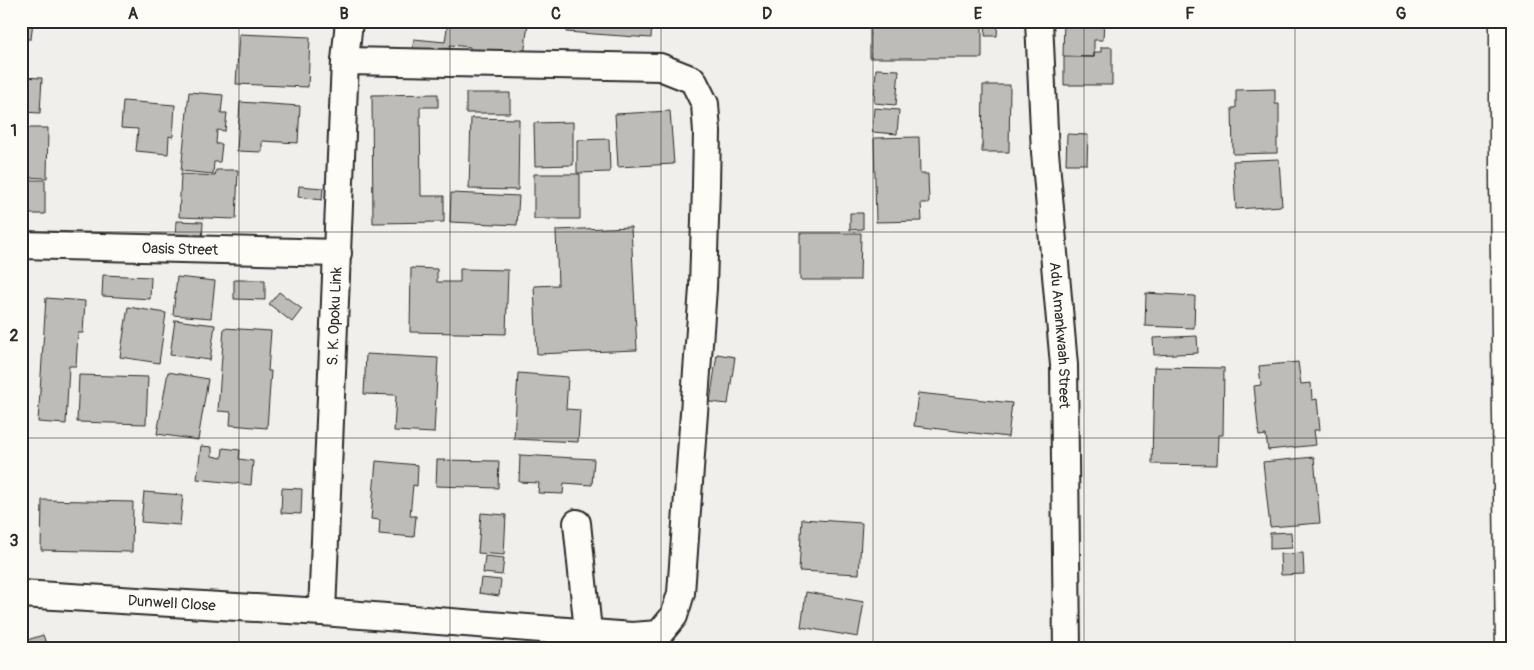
<svg xmlns="http://www.w3.org/2000/svg" width="1534" height="670" font-family="Pangolin,sans-serif">
  <style>
    .building { fill: #bdbcb8; stroke: #2b2b2b }
    .lines { fill: none; stroke-linecap: round; stroke-linejoin: round }
    .street-casing { stroke: #2b2b2b; stroke-width: 30 }
    .highway-casing { stroke: #2b2b2b; stroke-width: 31 }
    .street { stroke: #fdfcf7; stroke-width: 26 }
    .highway { stroke: #fdfcf7; stroke-width: 28 }
    .grid { fill: none; stroke: #2b2b2b; stroke-width: 1; stroke-opacity: 0.55 }
    .labels { text-anchor: middle; dominant-baseline: central; stroke-width: 4; stroke-linejoin: round; paint-order: stroke }
    .street-label { font-size: 15px; fill: #2b2b2b; stroke: #fdfcf7 }
    .neatline { fill: none; stroke: #2b2b2b; stroke-width: 2 }
    .grid-label { font-size: 16px; text-anchor: middle; font-weight: bold; fill: #2b2b2b }
  </style>
  <rect width="100%" height="100%" fill="#f0efeb"/>
  <filter id="ink" filterUnits="userSpaceOnUse"><feTurbulence type="fractalNoise" baseFrequency=".02" numOctaves="2"/><feDisplacementMap in="SourceGraphic" scale="10" xChannelSelector="R" yChannelSelector="G"/><feConvolveMatrix kernelMatrix="1 2 1 2 8 2 1 2 1" color-interpolation-filters="sRGB"/></filter>
  <g filter="url(#ink)">
    <!-- building -->
    <path class="building" d="M 21,21 L 33,21 L 31,39 L 27,39 L 26,50 L 21,50 Z
      M 448,21 L 521,21 L 528,23 L 524,56 L 470,50 L 470,47 L 450,45 L 449,57 L 412,53 L 414,39 L 445,42 Z
      M 567,21 L 652,21 L 651,38 L 566,32 Z
      M 870,21 L 982,21 L 982,58 L 870,58 Z
      M 986,21 L 998,21 L 997,36 L 985,36 Z
      M 1064,21 L 1104,21 L 1103,40 L 1094,40 L 1094,57 L 1063,56 Z
      M 239,34 L 310,37 L 308,87 L 236,84 Z
      M 1101,47 L 1112,47 L 1112,85 L 1064,85 L 1064,57 L 1094,57 L 1094,52 L 1101,52 Z
      M 876,69 L 899,70 L 896,105 L 874,103 Z
      M 21,77 L 42,78 L 40,113 L 21,112 Z
      M 983,85 L 1010,85 L 1009,152 L 982,152 Z
      M 1275,89 L 1275,104 L 1279,104 L 1279,138 L 1277,138 L 1277,153 L 1233,154 L 1232,108 L 1236,108 L 1236,90 Z
      M 189,92 L 223,95 L 221,113 L 227,113 L 225,131 L 217,130 L 216,144 L 222,144 L 220,162 L 214,162 L 213,174 L 181,171 Z
      M 466,93 L 510,93 L 510,113 L 466,113 Z
      M 438,94 L 438,107 L 420,107 L 421,196 L 444,196 L 444,222 L 373,223 L 372,95 Z
      M 123,101 L 175,105 L 173,137 L 169,136 L 168,154 L 136,151 L 138,129 L 121,128 Z
      M 240,102 L 300,106 L 298,143 L 262,141 L 262,152 L 237,151 Z
      M 874,108 L 899,110 L 897,134 L 872,132 Z
      M 670,111 L 674,164 L 618,167 L 615,114 Z
      M 471,118 L 519,119 L 518,190 L 469,189 Z
      M 573,122 L 573,165 L 535,166 L 534,123 Z
      M 21,128 L 48,128 L 47,178 L 21,177 Z
      M 1067,134 L 1088,135 L 1087,164 L 1066,164 Z
      M 919,137 L 920,174 L 928,174 L 929,203 L 921,203 L 922,221 L 876,222 L 874,138 Z
      M 609,139 L 610,172 L 577,173 L 577,140 Z
      M 1279,159 L 1282,206 L 1236,209 L 1233,161 Z
      M 216,170 L 238,170 L 236,219 L 179,217 L 181,174 L 215,176 Z
      M 534,174 L 580,174 L 580,219 L 534,219 Z
      M 21,180 L 45,180 L 45,214 L 21,214 Z
      M 299,186 L 323,188 L 322,200 L 298,197 Z
      M 451,193 L 519,196 L 517,225 L 450,222 Z
      M 850,213 L 863,213 L 863,229 L 850,230 Z
      M 176,221 L 203,222 L 202,241 L 175,240 Z
      M 631,227 L 637,350 L 537,354 L 534,286 L 558,285 L 556,230 Z
      M 800,233 L 861,233 L 860,280 L 800,280 Z
      M 411,268 L 437,269 L 437,282 L 460,282 L 460,269 L 508,270 L 506,334 L 410,332 Z
      M 103,275 L 151,277 L 150,299 L 102,296 Z
      M 177,277 L 215,281 L 211,318 L 173,315 Z
      M 234,280 L 265,280 L 265,300 L 234,299 Z
      M 279,292 L 302,309 L 292,322 L 269,304 Z
      M 1146,293 L 1195,296 L 1194,328 L 1145,326 Z
      M 46,298 L 85,301 L 83,333 L 78,333 L 76,366 L 69,366 L 66,424 L 38,422 Z
      M 128,307 L 166,313 L 159,363 L 120,357 Z
      M 175,320 L 215,325 L 210,360 L 170,355 Z
      M 224,328 L 271,331 L 268,371 L 271,371 L 267,428 L 230,425 L 231,412 L 218,411 Z
      M 1197,336 L 1198,353 L 1154,355 L 1153,338 Z
      M 366,354 L 438,358 L 434,433 L 394,431 L 396,395 L 364,394 Z
      M 717,354 L 735,357 L 728,404 L 710,402 Z
      M 1298,362 L 1301,384 L 1311,383 L 1312,400 L 1317,399 L 1320,430 L 1314,430 L 1316,445 L 1268,450 L 1266,435 L 1259,436 L 1254,386 L 1261,385 L 1259,366 Z
      M 1154,367 L 1224,368 L 1223,435 L 1218,435 L 1217,465 L 1152,464 Z
      M 168,372 L 208,379 L 198,440 L 157,434 Z
      M 518,373 L 568,377 L 566,409 L 580,410 L 578,442 L 514,439 Z
      M 21,375 L 27,376 L 21,414 Z
      M 79,375 L 148,377 L 146,424 L 77,422 Z
      M 918,393 L 1012,403 L 1008,437 L 914,426 Z
      M 201,446 L 212,447 L 212,456 L 222,458 L 223,448 L 240,450 L 239,459 L 253,461 L 251,485 L 197,479 Z
      M 520,455 L 594,459 L 592,485 L 564,483 L 563,494 L 538,493 L 539,483 L 519,482 Z
      M 1314,457 L 1320,523 L 1270,527 L 1263,462 Z
      M 437,460 L 499,461 L 498,488 L 436,486 Z
      M 376,461 L 418,465 L 417,486 L 413,485 L 410,516 L 416,516 L 414,537 L 379,534 L 380,520 L 371,519 Z
      M 282,488 L 302,489 L 301,514 L 281,513 Z
      M 144,492 L 183,495 L 180,525 L 141,522 Z
      M 42,500 L 133,502 L 132,552 L 41,550 Z
      M 481,513 L 506,515 L 504,555 L 478,553 Z
      M 802,519 L 862,523 L 859,574 L 799,571 Z
      M 1291,532 L 1292,548 L 1270,549 L 1270,533 Z
      M 1303,553 L 1304,574 L 1281,575 L 1280,554 Z
      M 485,556 L 504,558 L 502,575 L 483,573 Z
      M 481,578 L 501,580 L 499,596 L 479,593 Z
      M 806,592 L 864,602 L 858,637 L 801,627 Z
      M 43,635 L 48,649 L 21,649 L 21,642 Z"/>
    <g class="lines">
      <!-- street casing -->
      <g class="street-casing">
        <g id="street">
          <path id="s1" d="M 1039,21 L 1045,152 L 1064,365 L 1067,649"/>
          <path id="s2" d="M 21,245 L 338,253"/>
          <path d="M 577,523 L 588,631"/>
          <path id="s3" d="M 21,594 L 322,612 L 632,636 L 659,634 L 674,616 L 681,593 L 703,288 L 706,186 L 707,132 L 705,104 L 693,80 L 660,67 L 345,61"/>
          <path id="s4" d="M 322,612 L 345,61 L 349,21"/>
        </g>
      </g>
      <!-- highway casing -->
      <g class="highway-casing">
        <path id="highway" d="M 1504,21 L 1504,180 L 1510,649"/>
      </g>
      <!-- street -->
      <use href="#street" class="street"/>
      <!-- highway -->
      <use href="#highway" class="highway"/>
    </g>
  </g>
  <!-- grid -->
  <path class="grid" d="M 239,21 L 239,649M 450,21 L 450,649M 661,21 L 661,649M 873,21 L 873,649M 1084,21 L 1084,649M 1295,21 L 1295,649M 21,232 L 1513,232M 21,438 L 1513,438"/>
  <g class="labels">
    <!-- street labels -->
    <g class="street-label">
      <text stroke="none"><textPath href="#s2" startOffset="159">Oasis Street</textPath></text>
      <text stroke="none"><textPath href="#s4" startOffset="296">S. K. Opoku Link</textPath></text>
      <text stroke="none"><textPath href="#s1" startOffset="315">Adu Amankwaah Street</textPath></text>
      <text stroke="none"><textPath href="#s3" startOffset="151">Dunwell Close</textPath></text>
    </g>
  </g>
  <!-- margin -->
  <rect width="1534" height="670" fill="none" stroke="#fdfcf7" stroke-width="55"/>
  <rect x="28" y="28" width="1478" height="614" class="neatline"/>
  <g class="grid-label">
    <text x="133" y="19">A</text>
    <text x="344" y="19">B</text>
    <text x="556" y="19">C</text>
    <text x="767" y="19">D</text>
    <text x="978" y="19">E</text>
    <text x="1190" y="19">F</text>
    <text x="1401" y="19">G</text>
    <text x="14" y="136">1</text>
    <text x="14" y="341">2</text>
    <text x="14" y="546">3</text>
  </g>
</svg>
